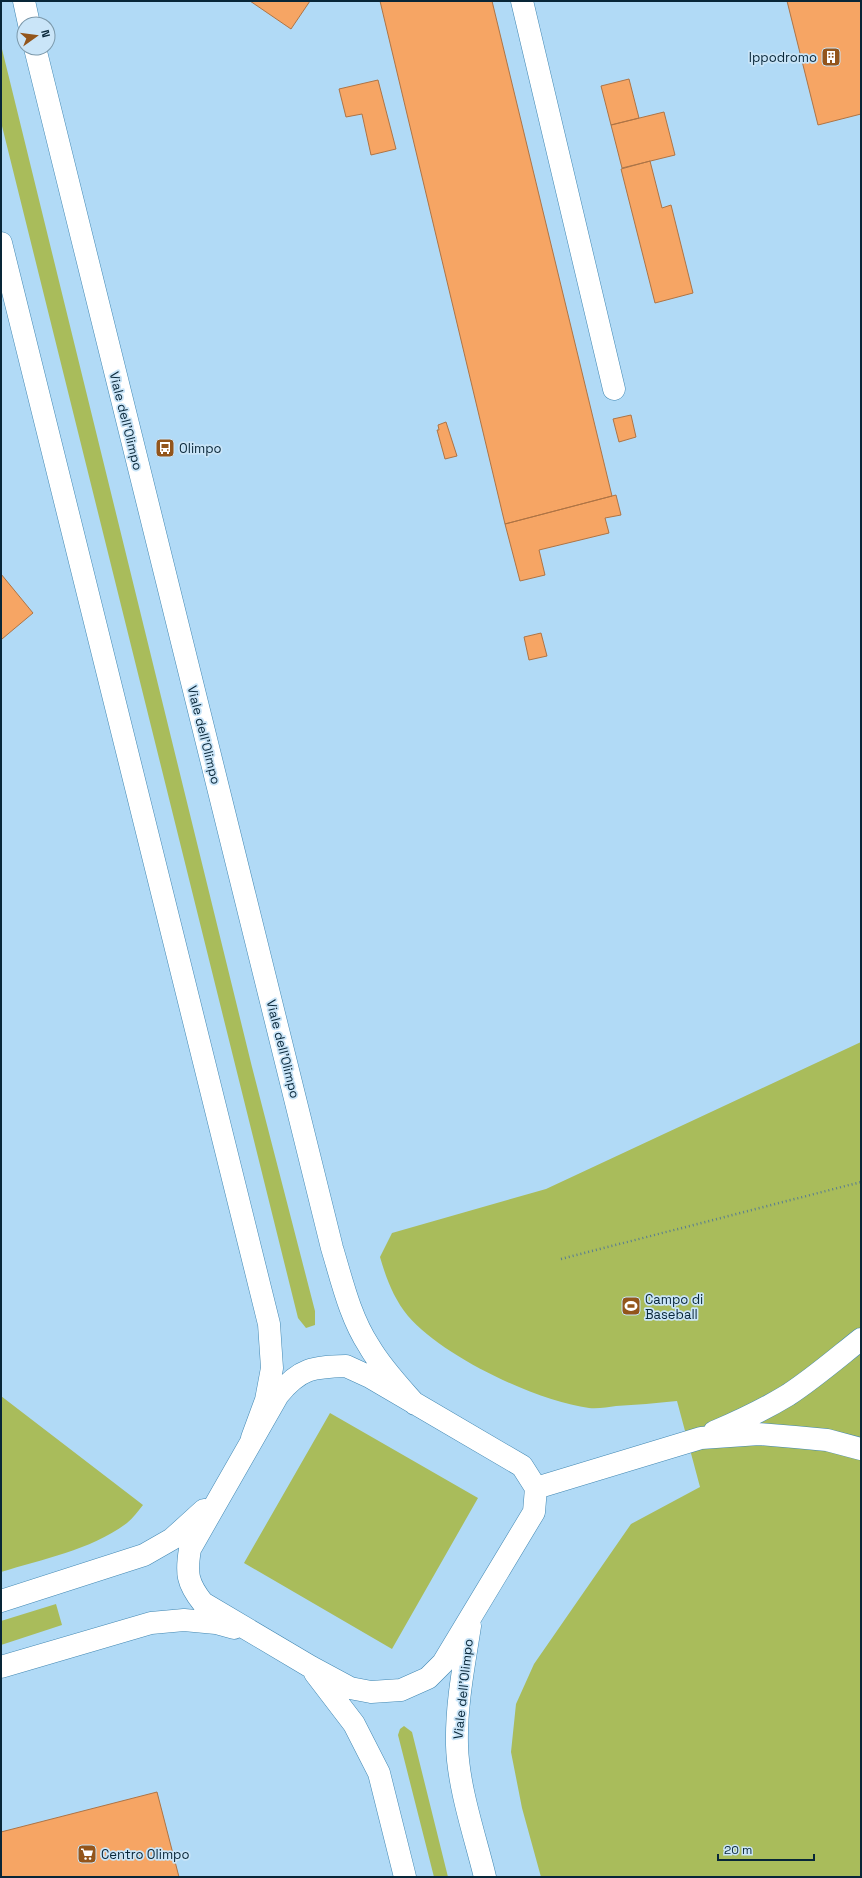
<svg xmlns="http://www.w3.org/2000/svg" width="862" height="1878" font-family="'Space Grotesk',sans-serif">
  <style>
    .green { fill: #a9bc5b }
    .building { fill: #f6a564; stroke: #ae7445 }
    .lines { fill: none; stroke-linecap: round; stroke-linejoin: round }
    .minor-casing { stroke: #4187b2; stroke-width: 23 }
    .path { stroke: #587c92; stroke-width: 2.5; stroke-dasharray: 1 3; stroke-linecap: butt }
    .minor { stroke: #fff; stroke-width: 22 }
    .labels { text-anchor: middle; dominant-baseline: central; stroke-width: 3.5; stroke-linejoin: round; paint-order: stroke }
    .poi-label { font-size: 13px; fill: #082638; stroke: #cae5f8; text-anchor: start }
    .street-label { font-size: 13px; fill: #082638; stroke: #cae5f8 }
  </style>
  <rect width="100%" height="100%" fill="#b1daf6"/>
  <!-- green -->
  <path class="green" d="M 1,45 L 252,1067 L 315,1311 L 315,1325 L 306,1328 L 298,1318 L 1,122 Z
    M 861,1042 L 861,1877 L 541,1877 L 522,1808 L 511,1752 L 516,1704 L 534,1664 L 631,1524 L 700,1487 L 677,1401 C 656,1403 636,1405 616,1406 C 608,1407 598,1409 589,1408 C 537,1401 443,1357 408,1316 C 394,1299 386,1278 380,1257 L 392,1233 L 546,1189 Z
    M 1,1396 L 143,1505 C 138,1511 133,1518 127,1523 C 91,1550 43,1559 1,1572 Z
    M 330,1413 L 478,1498 L 392,1649 L 244,1563 Z
    M 56,1604 L 62,1625 L 1,1645 L 1,1621 Z
    M 404,1726 L 412,1732 L 448,1877 L 434,1877 L 398,1735 L 400,1729 Z"/>
  <!-- building -->
  <path class="building" d="M 250,1 L 310,1 L 291,29 Z
    M 380,1 L 492,1 L 612,496 L 505,524 Z
    M 787,1 L 861,1 L 861,114 L 818,125 Z
    M 629,79 L 639,118 L 611,125 L 601,86 Z
    M 378,80 L 396,149 L 371,155 L 362,114 L 346,117 L 339,89 Z
    M 664,112 L 675,155 L 622,168 L 611,125 Z
    M 650,161 L 662,208 L 671,205 L 693,293 L 655,303 L 621,169 Z
    M 631,415 L 636,437 L 619,442 L 613,419 Z
    M 446,422 L 457,456 L 445,459 L 437,430 L 439,430 L 438,425 Z
    M 616,495 L 621,515 L 605,518 L 609,533 L 539,550 L 545,575 L 520,581 L 505,524 Z
    M 1,574 L 33,613 L 2,639 L 1,638 Z
    M 541,633 L 547,656 L 529,660 L 524,637 Z
    M 157,1792 L 179,1877 L 1,1877 L 1,1832 Z"/>
  <g class="lines">
    <!-- minor casing -->
    <g class="minor-casing">
      <path id="minor" d="M 24,1 L 29,24
        M 522,1 L 614,389
        M 35,48 L 332,1248 C 342,1281 350,1317 369,1346 C 381,1367 399,1386 415,1404
        M 1,243 L 269,1324 L 272,1368 L 266,1400 L 252,1438
        M 346,1366 L 370,1377 L 522,1466 L 536,1488 L 534,1512 L 443,1663 L 428,1678 L 401,1690 L 371,1692 L 350,1688 L 311,1667 L 203,1603 C 187,1583 186,1573 190,1549 L 278,1395 C 300,1368 313,1367 346,1366 Z
        M 714,1432 C 740,1421 765,1409 788,1395 C 814,1378 837,1358 861,1339
        M 536,1488 L 701,1438 L 759,1434 L 795,1437 L 827,1440 L 861,1449
        M 1,1601 L 144,1555 L 172,1539 L 204,1510
        M 470,1626 C 464,1665 456,1705 457,1745 C 458,1787 475,1836 485,1877
        M 1,1667 L 151,1623 L 184,1620 L 216,1623 L 234,1628
        M 315,1673 L 354,1724 L 379,1773 L 405,1877"/>
    </g>
    <!-- path -->
    <path class="path" d="M 561,1259 L 861,1182"/>
    <!-- minor -->
    <use href="#minor" class="minor"/>
  </g>
  <!-- icons -->
  <defs>
    <g id="building-square" transform="scale(1)"><rect x="-9" y="-9" width="18" height="18" rx="4" fill="#93551b" stroke="#cae5f8"/><path d="M-4-6H4V6H1V3H-1V6H-4ZM-2.5-4.3h1.7v1.8h-1.7ZM.8-4.3h1.7v1.8H.8ZM-2.5-1h1.7V.8h-1.7ZM.8-1h1.7V.8H.8Z" fill="#fff"/></g>
    <g id="bus-square" transform="scale(1)"><rect x="-9" y="-9" width="18" height="18" rx="4" fill="#93551b" stroke="#cae5f8"/><path d="M-5-6H5V4H4V6H2V4H-2V6H-4V4H-5ZM-3.5-4V0h7V-4ZM-3.5 1.2v1.5H-2V1.2ZM2 1.2v1.5H3.5V1.2Z" fill="#fff"/></g>
    <g id="stadium-square" transform="scale(1)"><rect x="-9" y="-9" width="18" height="18" rx="4" fill="#93551b" stroke="#cae5f8"/><path d="M0-5a6.5 5 0 1 0 0 10a6.5 5 0 1 0 0-10ZM-3.5-1.8h7v3.6h-7Z" fill="#fff"/></g>
    <g id="supermarket-square" transform="scale(1)"><rect x="-9" y="-9" width="18" height="18" rx="4" fill="#93551b" stroke="#cae5f8"/><path d="M-6-5.5h2.5l.6 2H6L4.5 2H-2.5L-4.4-4H-6ZM-1.5 3.2a1.3 1.3 0 1 0 .1 0ZM3 3.2a1.3 1.3 0 1 0 .1 0Z" fill="#fff"/></g>
  </defs>
  <g fill-rule="evenodd">
    <use href="#building-square" x="831" y="57"/>
    <use href="#bus-square" x="165" y="448"/>
    <use href="#stadium-square" x="631" y="1306"/>
    <use href="#supermarket-square" x="87" y="1854"/>
  </g>
  <g class="labels">
    <!-- poi labels -->
    <g class="poi-label">
      <text x="817" y="57" text-anchor="end">Ippodromo</text>
      <text x="179" y="448">Olimpo</text>
      <text x="645" y="1299">Campo di<tspan x="645" dy="15">Baseball</tspan></text>
      <text x="101" y="1854">Centro Olimpo</text>
    </g>
    <!-- street labels -->
    <g class="street-label">
      <text transform="translate(126 421) rotate(76)">Viale dell'Olimpo</text>
      <text transform="translate(204 735) rotate(76)">Viale dell'Olimpo</text>
      <text transform="translate(283 1049) rotate(76)">Viale dell'Olimpo</text>
      <text transform="translate(463 1689) rotate(-84)">Viale dell'Olimpo</text>
    </g>
  </g>
  <!-- border -->
  <rect width="862" height="1878" fill="none" stroke="#082638" stroke-width="4"/>
  <!-- north arrow -->
  <g transform="translate(36 36) rotate(76)"><circle r="19" fill="#cae5f8" stroke="#7c99ab"/>
  <path d="M0-3L7 15L0 10L-7 15Z" fill="#93551b"/>
  <text y="-6" font-size="11" font-weight="bold" text-anchor="middle" fill="#082638">N</text>
  </g>
  <!-- scale -->
  <path d="M718 1854v6h96v-6" fill="none" stroke="#082638" stroke-width="2"/>
  <text x="724" y="1854" font-size="12" fill="#082638" stroke="#cae5f8" stroke-width="3" paint-order="stroke">20 m</text>
</svg>
